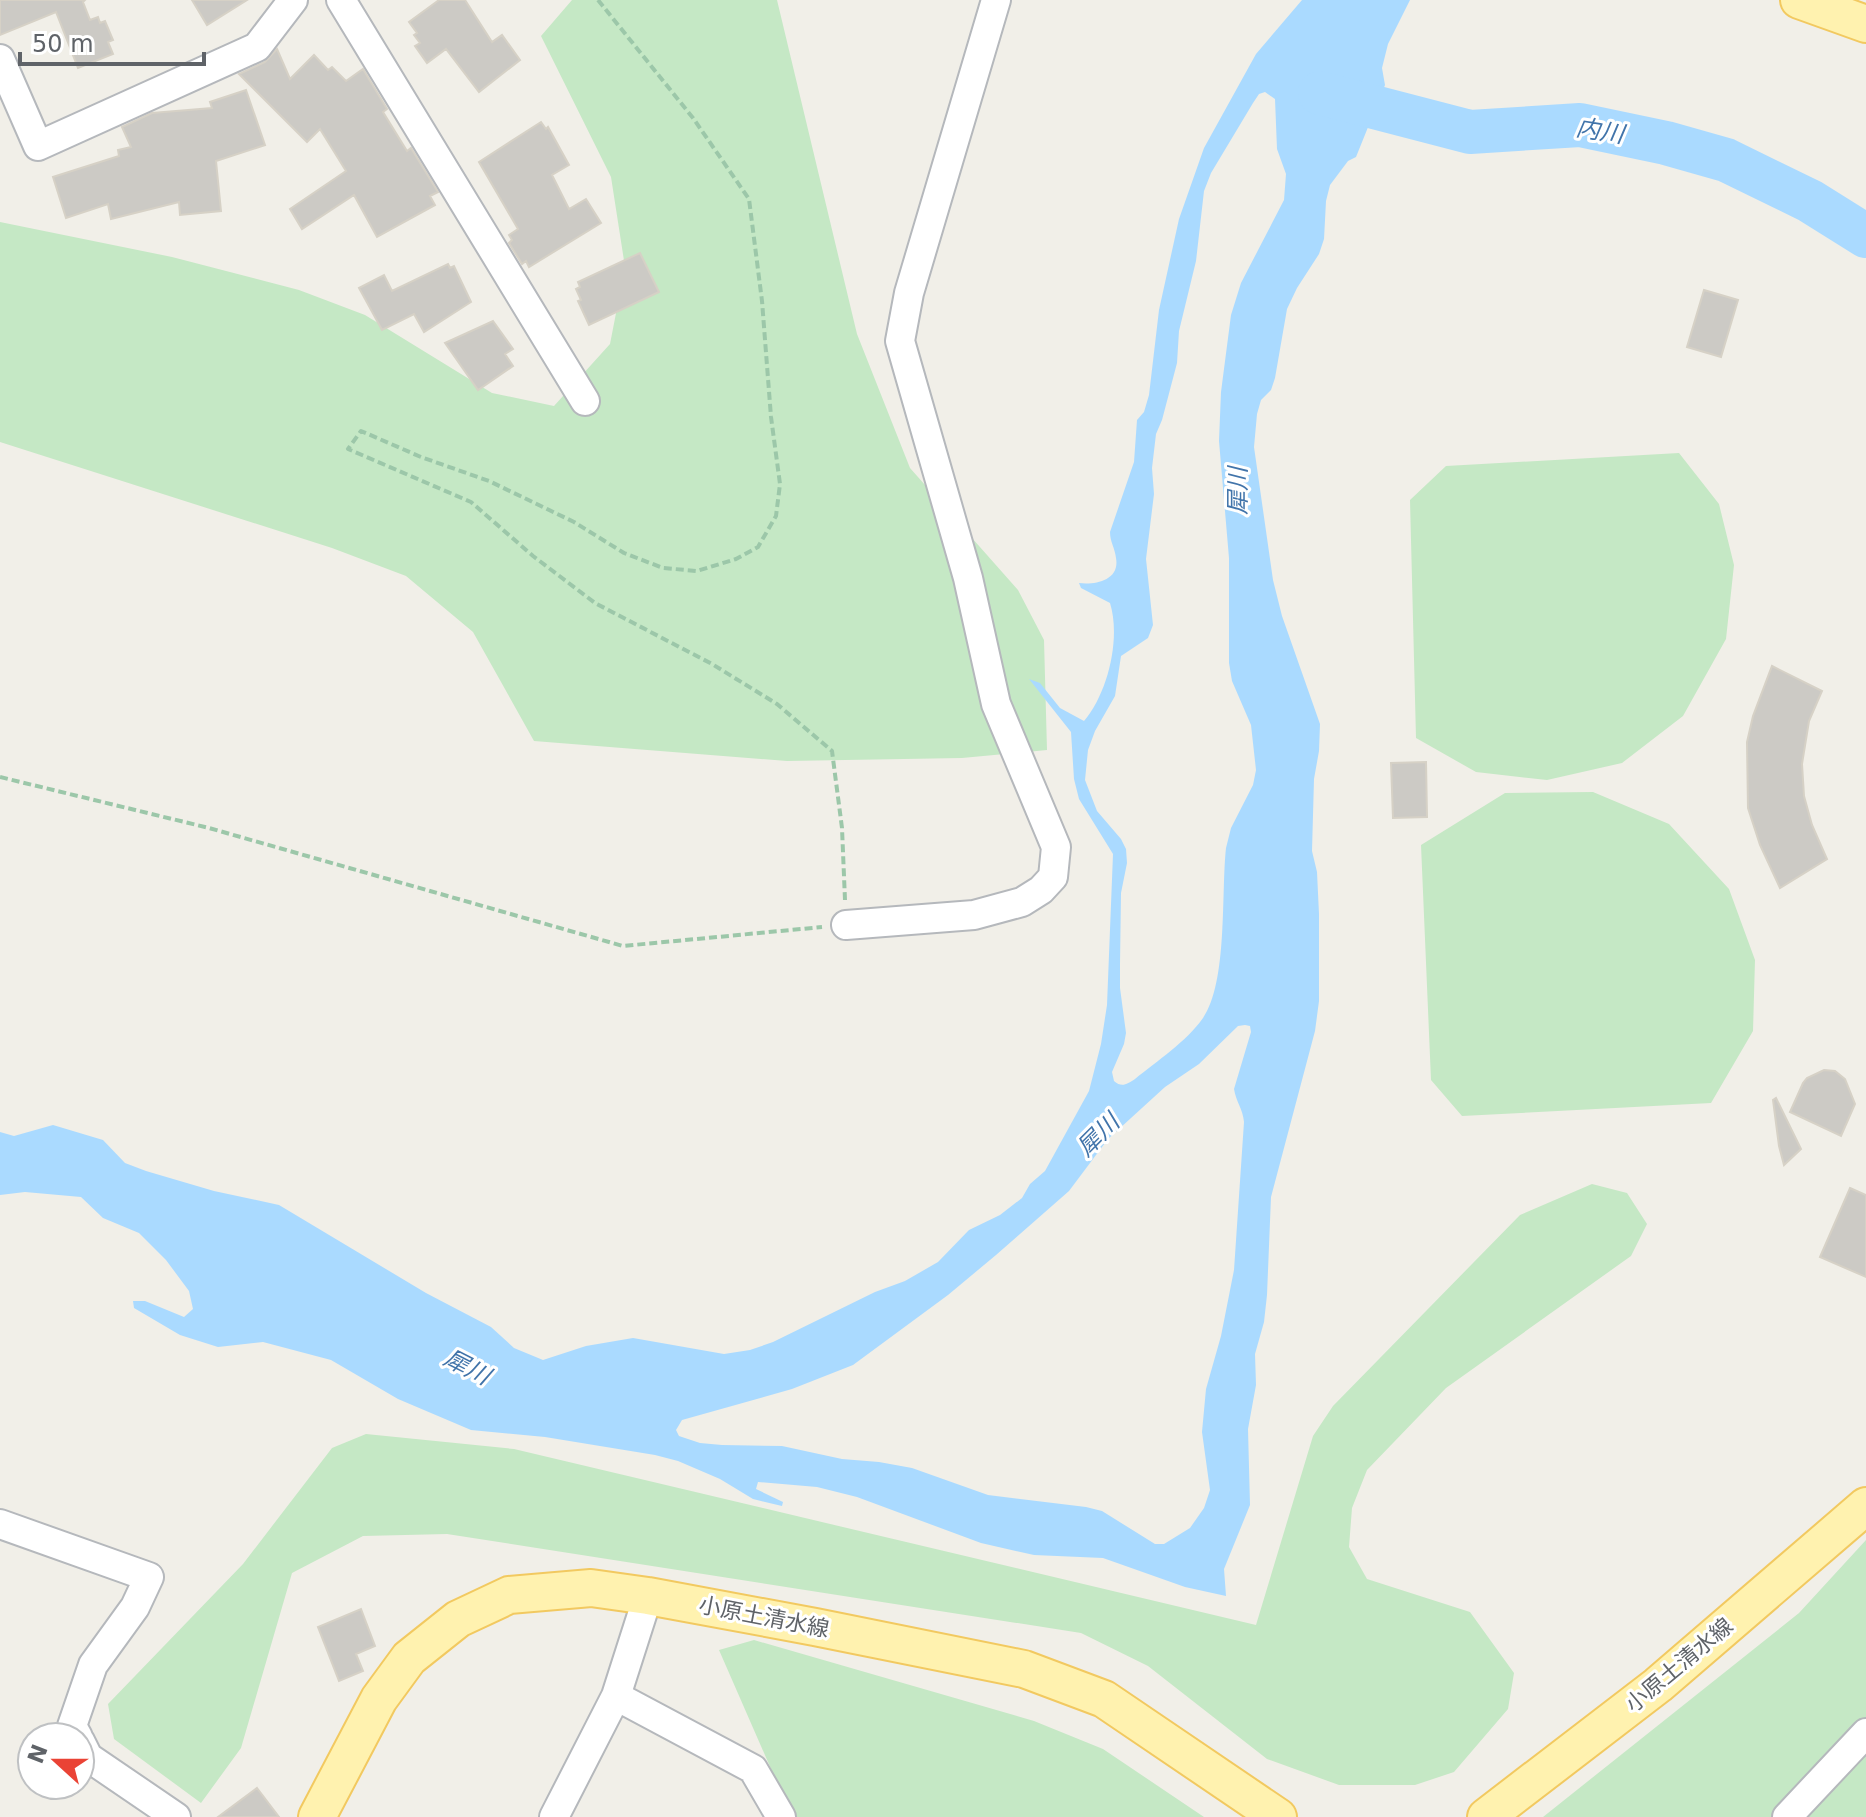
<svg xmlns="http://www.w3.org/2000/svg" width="1866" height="1817" font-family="'DejaVu Sans','Noto Sans JP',sans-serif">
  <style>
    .green { fill: #c5e8c5 }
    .water { fill: #aadaff; fill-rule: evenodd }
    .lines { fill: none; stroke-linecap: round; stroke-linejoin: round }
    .river { stroke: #aadaff; stroke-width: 44 }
    .building { fill: #cccac5; stroke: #d6d1c6; stroke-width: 2 }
    .minor-casing { stroke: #b5b8bc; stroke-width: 32 }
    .major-casing { stroke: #f2c960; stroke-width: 40 }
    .path { stroke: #9cc7a9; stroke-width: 4; stroke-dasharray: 8 4; stroke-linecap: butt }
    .minor { stroke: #fff; stroke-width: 28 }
    .major { stroke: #fff2af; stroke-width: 36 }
    .labels { text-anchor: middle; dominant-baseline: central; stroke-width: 6; stroke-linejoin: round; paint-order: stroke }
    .street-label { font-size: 22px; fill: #5f6368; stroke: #fff }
    .water-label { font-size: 24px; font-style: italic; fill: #4174aa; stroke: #fff }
  </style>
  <rect width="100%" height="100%" fill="#f1efe8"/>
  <!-- green -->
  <path class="green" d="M 572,0 L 777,0 L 857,334 L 910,468 L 1018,590 L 1044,640 L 1047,750 L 962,758 L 787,761 L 534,741 L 473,632 L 406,576 L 332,548 L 0,442 L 0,222 L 172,257 L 299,290 L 365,315 L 492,393 L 554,406 L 610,344 L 625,267 L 611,177 L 541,36 Z
    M 1679,453 L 1719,504 L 1734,565 L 1726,639 L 1683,716 L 1622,763 L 1547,780 L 1476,772 L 1416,738 L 1410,500 L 1446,466 Z
    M 1593,792 L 1669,824 L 1729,889 L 1755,960 L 1753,1031 L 1711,1103 L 1462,1116 L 1431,1080 L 1421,845 L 1505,793 Z
    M 1592,1184 L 1627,1193 L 1647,1224 L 1631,1256 L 1446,1388 L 1367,1470 L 1352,1508 L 1349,1547 L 1367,1579 L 1470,1612 L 1514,1673 L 1508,1709 L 1454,1772 L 1415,1785 L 1339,1785 L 1267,1759 L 1148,1666 L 1081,1633 L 447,1534 L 363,1536 L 292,1573 L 241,1748 L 201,1803 L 114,1739 L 108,1704 L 243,1564 L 332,1448 L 366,1434 L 514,1449 L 1256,1625 L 1313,1436 L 1333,1406 L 1520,1215 Z
    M 1866,1540 L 1866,1817 L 1543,1817 L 1799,1613 Z
    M 754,1640 L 1034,1721 L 1103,1749 L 1204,1817 L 792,1817 L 719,1650 Z"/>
  <!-- water -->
  <path class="water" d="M 1302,0 L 1410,0 L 1388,44 L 1382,68 L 1385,85 L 1356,157 L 1348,161 L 1330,185 L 1326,201 L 1324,239 L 1319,254 L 1297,288 L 1287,309 L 1275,378 L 1271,390 L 1261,400 L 1257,414 L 1254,447 L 1273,580 L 1282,616 L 1320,724 L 1319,751 L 1314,779 L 1312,851 L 1317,872 L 1319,914 L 1319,1001 L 1315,1031 L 1271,1197 L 1267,1295 L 1264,1322 L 1255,1354 L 1256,1385 L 1248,1429 L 1250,1505 L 1224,1569 L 1226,1596 L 1185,1587 L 1103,1558 L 1034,1555 L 981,1543 L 857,1497 L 817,1487 L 758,1482 L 756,1489 L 783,1502 L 782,1506 L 753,1499 L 720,1479 L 678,1461 L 655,1455 L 545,1437 L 471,1430 L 398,1399 L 331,1360 L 263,1342 L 218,1347 L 180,1335 L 134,1308 L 133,1301 L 145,1301 L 184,1317 L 193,1309 L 189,1291 L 166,1260 L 139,1233 L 103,1218 L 81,1197 L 25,1192 L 0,1195 L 0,1132 L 14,1136 L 53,1125 L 103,1140 L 125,1163 L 146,1171 L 214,1191 L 279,1205 L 426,1293 L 491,1327 L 514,1348 L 543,1360 L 586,1346 L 633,1338 L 724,1354 L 750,1350 L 773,1342 L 875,1292 L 905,1281 L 938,1262 L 969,1230 L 1000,1215 L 1022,1198 L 1030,1184 L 1045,1171 L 1089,1091 L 1101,1044 L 1107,1005 L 1113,854 L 1079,799 L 1074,779 L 1071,732 L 1029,679 L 1040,683 L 1060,708 L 1084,721 C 1108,693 1121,638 1110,603 L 1081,588 L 1079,583 C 1096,585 1120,580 1116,558 C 1115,548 1110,542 1110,532 L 1134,462 L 1137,420 L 1144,412 L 1149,395 L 1159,310 L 1179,219 L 1204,148 L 1256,54 ZM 1265,92 L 1275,99 L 1277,149 L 1286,174 L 1284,200 L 1241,283 L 1231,315 L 1221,392 L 1219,441 L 1229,558 L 1229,663 L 1232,681 L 1251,725 L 1256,770 L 1253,785 L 1231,828 L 1226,848 C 1221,893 1228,982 1203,1018 C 1186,1042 1157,1061 1135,1079 C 1127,1084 1122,1088 1114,1081 L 1112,1072 L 1124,1044 L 1126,1033 L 1120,988 L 1120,964 L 1121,893 L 1127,863 L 1126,849 L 1121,839 L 1097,811 L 1085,780 L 1088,750 L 1095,731 L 1115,696 L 1121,656 L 1148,638 L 1153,625 L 1146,559 L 1154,494 L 1152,468 L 1156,434 L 1162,420 L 1177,363 L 1179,331 L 1196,261 L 1204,191 L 1211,173 L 1253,103 L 1259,94 ZM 1245,1025 L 1250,1026 L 1251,1032 L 1234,1089 C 1236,1102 1243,1109 1244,1122 L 1234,1270 L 1221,1336 L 1206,1389 L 1202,1432 L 1210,1490 L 1204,1508 L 1190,1528 L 1164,1544 L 1155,1544 L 1102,1511 L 1086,1507 L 988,1495 L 912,1468 L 879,1462 L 842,1459 L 782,1446 L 722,1445 L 700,1443 L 679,1436 L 676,1430 L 682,1420 L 792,1389 L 853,1365 L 948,1295 L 996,1255 L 1069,1191 L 1108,1139 L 1165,1087 L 1199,1064 L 1238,1026 Z"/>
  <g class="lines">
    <!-- river -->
    <path class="river" d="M 1320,93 L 1470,132 L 1580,125 L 1666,143 L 1726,160 L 1810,201 L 1866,236"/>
  </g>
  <!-- building -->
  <path class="building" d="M 0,0 L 85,0 L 83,2 L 90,20 L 98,17 L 100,23 L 105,21 L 113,40 L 108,42 L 113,54 L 78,68 L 56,12 L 0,35 Z
    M 192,0 L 247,0 L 207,25 Z
    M 439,0 L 465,0 L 492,42 L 502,35 L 520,60 L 479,92 L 446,49 L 427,63 L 415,46 L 420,43 L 414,35 L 417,33 L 409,22 Z
    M 277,49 L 290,79 L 314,55 L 328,70 L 332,67 L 346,81 L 363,69 L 387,109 L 383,112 L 407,151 L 411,148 L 438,192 L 430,196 L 435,205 L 377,237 L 354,195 L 302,229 L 290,209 L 346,171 L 320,129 L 307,142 L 239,74 L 265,62 Z
    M 246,90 L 265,145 L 216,161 L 221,211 L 180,215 L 179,202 L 111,219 L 108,204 L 66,218 L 53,177 L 119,156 L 118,150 L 131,147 L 122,127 L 152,113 L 212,108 L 210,102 Z
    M 541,122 L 546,129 L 548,127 L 569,165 L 552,175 L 569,209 L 586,199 L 601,223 L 529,267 L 526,261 L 522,264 L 509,243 L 512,240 L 509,235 L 518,229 L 479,162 Z
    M 640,253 L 659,292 L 589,325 L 578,301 L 581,300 L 576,289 L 580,287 L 578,282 Z
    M 448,264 L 450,268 L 454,266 L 471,302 L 424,332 L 414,314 L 382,330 L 359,288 L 384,275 L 392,291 Z
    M 1704,290 L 1738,300 L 1721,357 L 1687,347 Z
    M 493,321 L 513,349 L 505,354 L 513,366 L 478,390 L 445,343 Z
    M 1772,666 L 1822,691 L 1809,721 L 1802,764 L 1804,796 L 1812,825 L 1827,859 L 1780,888 L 1760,845 L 1748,808 L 1747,742 L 1753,716 Z
    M 1426,762 L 1427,817 L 1393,818 L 1391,763 Z
    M 1824,1070 L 1835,1071 L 1845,1079 L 1855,1104 L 1841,1136 L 1790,1112 L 1803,1083 L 1807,1078 Z
    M 1776,1098 L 1801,1149 L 1784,1165 L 1779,1146 L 1773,1100 Z
    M 1850,1188 L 1866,1195 L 1866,1277 L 1820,1257 Z
    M 361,1609 L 375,1646 L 356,1654 L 363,1671 L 339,1681 L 318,1627 Z
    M 257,1788 L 279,1817 L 218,1817 Z"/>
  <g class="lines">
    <!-- minor casing -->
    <g class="minor-casing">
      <path id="minor" d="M 341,0 L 585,401
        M 0,59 L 38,146 L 257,47 L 293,0
        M 846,925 L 974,915 L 1022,902 L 1041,890 L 1053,877 L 1056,847 L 996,704 L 968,578 L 900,341 L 909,293 L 996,0
        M 0,1524 L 149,1577 L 135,1607 L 93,1665 L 72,1726 L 78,1737
        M 616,1696 L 753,1769 L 781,1817
        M 80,1741 L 88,1757 L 176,1817
        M 554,1817 L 616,1696 L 648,1596
        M 1787,1817 L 1866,1733"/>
    </g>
    <!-- major casing -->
    <g class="major-casing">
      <path id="major" d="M 1799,0 L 1866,24
        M 317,1817 L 379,1699 L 409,1658 L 458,1619 L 509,1595 L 591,1588 L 648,1596 L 815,1627 L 1024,1669 L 1104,1699 L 1278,1817
        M 1486,1817 L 1658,1685 L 1866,1506"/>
    </g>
    <!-- path -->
    <path class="path" d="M 598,0 L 693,118 L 749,199 L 762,301 L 771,417 L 780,484 L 776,516 L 758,547 L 736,559 L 697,571 L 663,568 L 624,553 L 574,522 L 489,481 L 421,457 L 361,431 L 348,449 L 471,502 L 533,556 L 595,603 L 712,664 L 777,704 L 832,751 L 842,828 L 845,900
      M 0,777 L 209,828 L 623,946 L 822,927"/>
    <!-- minor -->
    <use href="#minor" class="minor"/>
    <!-- major -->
    <use href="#major" class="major"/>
  </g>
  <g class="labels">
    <!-- street labels -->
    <g class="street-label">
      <text transform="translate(764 1617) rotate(11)">小原土清水線</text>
      <text transform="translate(1679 1665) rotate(-40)">小原土清水線</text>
    </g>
    <!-- water labels -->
    <g class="water-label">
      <text transform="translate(1600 131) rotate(9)">内川</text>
      <text transform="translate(1238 491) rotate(-90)">犀川</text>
      <text transform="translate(1098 1135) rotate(-45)">犀川</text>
      <text transform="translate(467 1367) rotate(27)">犀川</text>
    </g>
  </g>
  <!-- north arrow -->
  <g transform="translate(56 1761) rotate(291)"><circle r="38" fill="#ffffff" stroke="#bfc1c3" stroke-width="2"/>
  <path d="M0-6L14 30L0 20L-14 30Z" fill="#ea4335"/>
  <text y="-12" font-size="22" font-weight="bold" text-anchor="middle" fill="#5f6368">N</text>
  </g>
  <!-- scale -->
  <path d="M20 52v12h184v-12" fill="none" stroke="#5f6368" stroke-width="4"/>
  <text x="32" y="52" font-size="24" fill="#5f6368" stroke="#ffffff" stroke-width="6" paint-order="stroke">50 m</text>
</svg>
